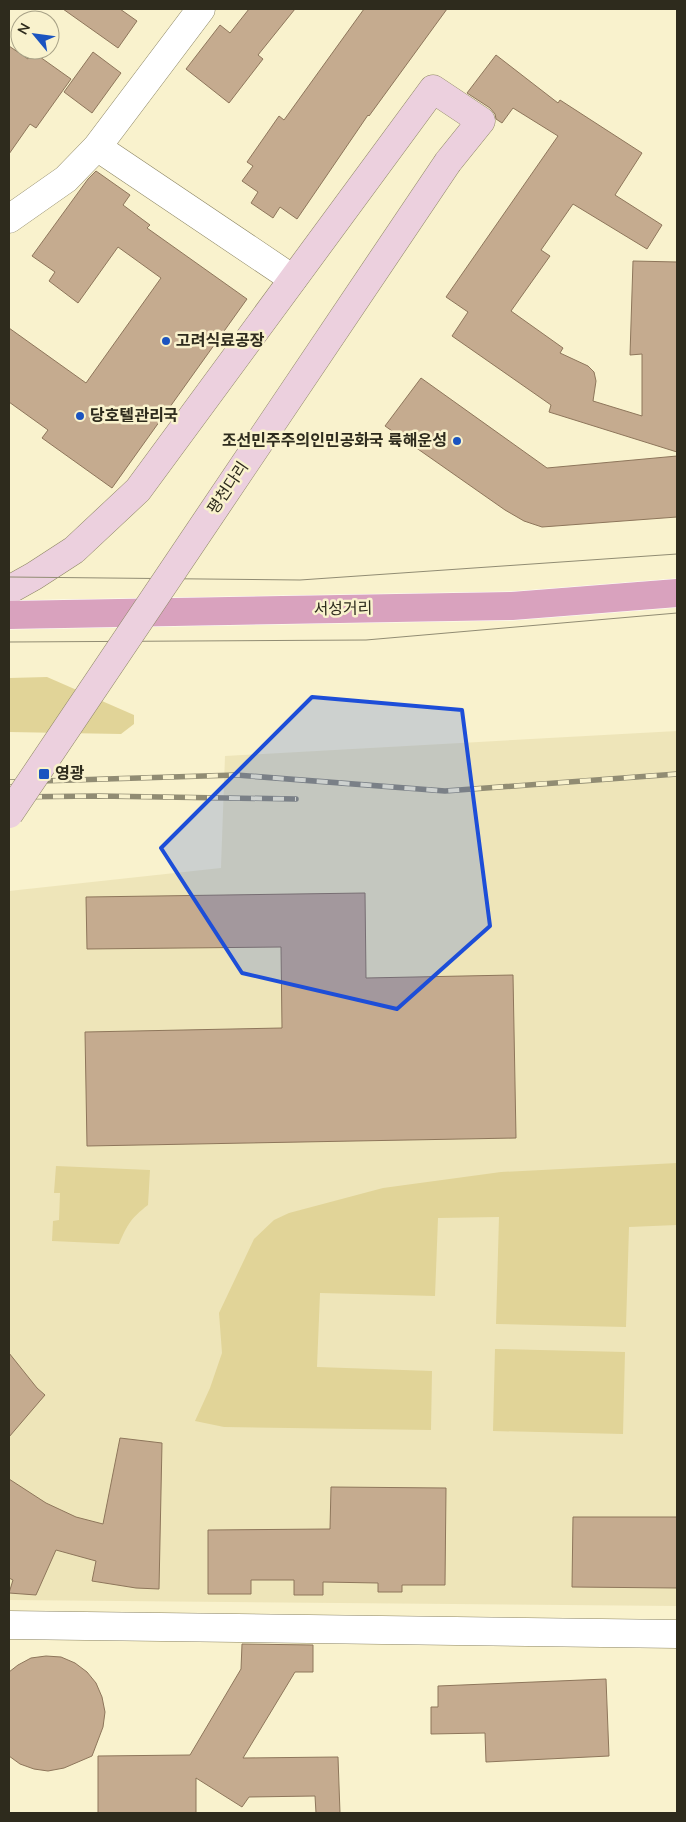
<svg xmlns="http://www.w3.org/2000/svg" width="686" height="1822" font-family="'Nunito Sans','Noto Sans KR',sans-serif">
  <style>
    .built { fill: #eee5b9 }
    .green { fill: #e1d498 }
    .building { fill: #c5ab8f; stroke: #8e765b }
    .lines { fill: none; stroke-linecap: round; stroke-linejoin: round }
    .street-casing { stroke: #8c8563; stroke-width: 29 }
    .secondary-casing { stroke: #8c8563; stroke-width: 29 }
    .primary-casing { stroke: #fff; stroke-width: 29 }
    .street { stroke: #fff; stroke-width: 28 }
    .secondary { stroke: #ecd0de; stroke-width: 28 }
    .primary { stroke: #d9a2be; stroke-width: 28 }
    .tram { stroke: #918c73; stroke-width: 1 }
    .rail-casing { stroke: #918c73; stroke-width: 5.5 }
    .rail { stroke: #f9f2cd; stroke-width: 4; stroke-dasharray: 11; stroke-linecap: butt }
    .secondary-bridge-casing { stroke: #8c8563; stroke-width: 29; stroke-linecap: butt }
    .secondary-bridge { stroke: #ecd0de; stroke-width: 28 }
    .marked { fill: #1d4ed8; fill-opacity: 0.2; stroke: #1d4ed8; stroke-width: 4; stroke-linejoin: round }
    .poi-dot { fill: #1b54c0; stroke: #f9f2cd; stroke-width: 2 }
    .labels { text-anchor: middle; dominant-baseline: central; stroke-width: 5; stroke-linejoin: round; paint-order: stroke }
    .poi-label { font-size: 16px; font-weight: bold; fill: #2e2b1d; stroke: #f9f2cd; text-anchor: start }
    .street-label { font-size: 16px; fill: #2e2b1d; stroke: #f9f2cd }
  </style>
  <rect width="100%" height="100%" fill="#f9f2cd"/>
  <!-- built -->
  <path class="built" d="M 677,731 L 677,1606 L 9,1600 L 9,891 L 221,868 L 225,756 Z"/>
  <!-- green -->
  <path class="green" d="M 47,677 L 134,715 L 134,724 L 121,734 L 9,732 L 9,678 Z
    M 677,1163 L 677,1225 L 629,1227 L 626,1327 L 496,1324 L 499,1217 L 438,1218 L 435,1296 L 320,1293 L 317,1367 L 432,1371 L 431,1430 L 224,1427 L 195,1421 L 210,1388 L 222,1353 L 219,1313 L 254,1239 L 274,1220 L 289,1213 L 383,1188 L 501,1172 Z
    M 56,1166 L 150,1170 L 148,1205 C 131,1218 127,1225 119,1244 L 52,1241 L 53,1221 L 59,1220 L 60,1193 L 54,1193 Z
    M 495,1349 L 625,1352 L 623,1434 L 493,1431 Z"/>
  <!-- building -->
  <path class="building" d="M 63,9 L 120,9 L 137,21 L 118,48 Z
    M 249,9 L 295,9 L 258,55 L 263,59 L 229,103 L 186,69 L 220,25 L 230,33 Z
    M 364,9 L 447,9 L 369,116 L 368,115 L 297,219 L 280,207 L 273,218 L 251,203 L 258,192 L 242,181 L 253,166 L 247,162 L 279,116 L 284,120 Z
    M 9,46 L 28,59 L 33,52 L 71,79 L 36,128 L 30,124 L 9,154 Z
    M 93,52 L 121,73 L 92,113 L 64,92 Z
    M 496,55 L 558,103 L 560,100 L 642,153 L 615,195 L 662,225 L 647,249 L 573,204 L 541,250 L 550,256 L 511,311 L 563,348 L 560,353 L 588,366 L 594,372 L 596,381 L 593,401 L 642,416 L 642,354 L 630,355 L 633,261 L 677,262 L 677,452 L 549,412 L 551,405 L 452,336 L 468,312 L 446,297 L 558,136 L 513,108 L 502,123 L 496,119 L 495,114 L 490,108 L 467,93 Z
    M 96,171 L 130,195 L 123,205 L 150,225 L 147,228 L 247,299 L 112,488 L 42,438 L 48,430 L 9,402 L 9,328 L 86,383 L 161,278 L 118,247 L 78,303 L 49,281 L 55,272 L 32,256 L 88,179 Z
    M 421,378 L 547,468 L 677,456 L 677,517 L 542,527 L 524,521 L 505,510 L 385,426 Z
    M 365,893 L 366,978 L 513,975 L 516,1138 L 87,1146 L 85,1032 L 282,1028 L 281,947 L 87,949 L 86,897 Z
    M 9,1353 L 37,1388 L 45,1395 L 9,1437 Z
    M 120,1438 L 162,1443 L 159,1589 L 136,1588 L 92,1581 L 96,1561 L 56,1550 L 36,1595 L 9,1593 L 13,1580 L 9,1578 L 9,1479 L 46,1503 L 76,1517 L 103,1524 Z
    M 331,1487 L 446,1488 L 445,1585 L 402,1585 L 402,1592 L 378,1592 L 378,1583 L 323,1582 L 323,1595 L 294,1595 L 294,1580 L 251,1580 L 251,1594 L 208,1594 L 208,1530 L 330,1529 Z
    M 573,1517 L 677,1517 L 677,1588 L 572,1587 Z
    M 242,1644 L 313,1645 L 313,1672 L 295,1672 L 243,1758 L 338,1757 L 340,1813 L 316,1813 L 315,1796 L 249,1797 L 242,1807 L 196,1778 L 196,1813 L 98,1813 L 98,1756 L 190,1755 L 241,1669 Z
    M 46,1656 L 61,1657 L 75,1663 L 87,1672 L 96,1683 L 102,1697 L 105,1712 L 103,1727 L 92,1756 L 64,1768 L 48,1771 L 34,1769 L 20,1764 L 9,1756 L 9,1672 L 18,1665 L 31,1658 Z
    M 606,1679 L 609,1756 L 486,1762 L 485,1733 L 431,1734 L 431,1707 L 438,1707 L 438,1686 Z"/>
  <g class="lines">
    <!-- street casing -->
    <g class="street-casing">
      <path id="street" d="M 97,147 L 293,279
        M 9,219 L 66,179 L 97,147 L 201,9
        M 9,1625 L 677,1634"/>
    </g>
    <!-- secondary casing -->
    <g class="secondary-casing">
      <path id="secondary" d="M 9,590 L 34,576 L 74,550 L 138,490 L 433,89 L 481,121 L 448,162"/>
    </g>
    <!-- primary casing -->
    <g class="primary-casing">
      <path id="primary" d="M 9,615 L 512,606 L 677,593"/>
    </g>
    <!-- street -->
    <use href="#street" class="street"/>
    <!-- secondary -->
    <use href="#secondary" class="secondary"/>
    <!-- primary -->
    <use href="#primary" class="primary"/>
    <!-- tram -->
    <path class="tram" d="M 9,577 L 300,580 L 677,554
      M 9,642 L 366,640 L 677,613"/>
    <!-- rail casing -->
    <g class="rail-casing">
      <path id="rail" d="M 9,782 L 236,775 L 445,791 L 677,774
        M 9,797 L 98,796 L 296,799"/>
    </g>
    <!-- rail -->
    <use href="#rail" class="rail"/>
    <!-- secondary-bridge casing -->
    <g class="secondary-bridge-casing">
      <path id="secondary-bridge" d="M 9,814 L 448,162"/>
    </g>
    <!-- secondary-bridge -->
    <use href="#secondary-bridge" class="secondary-bridge"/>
  </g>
  <!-- marked area -->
  <path class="marked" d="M 312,697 L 462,710 L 490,926 L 397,1009 L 242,973 L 161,848 Z"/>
  <!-- markers -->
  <g class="poi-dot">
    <circle cx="166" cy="341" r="5"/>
    <circle cx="80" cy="416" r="5"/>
    <circle cx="457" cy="441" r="5"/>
    <rect x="38" y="768" width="12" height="12" rx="2.5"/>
  </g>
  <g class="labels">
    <!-- poi labels -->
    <g class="poi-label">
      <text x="176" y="341">고려식료공장</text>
      <text x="90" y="416">당호텔관리국</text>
      <text x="447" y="441" text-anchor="end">조선민주주의인민공화국 륙해운성</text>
      <text x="55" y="774">영광</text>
    </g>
    <!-- street labels -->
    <g class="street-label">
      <text transform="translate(228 488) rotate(-56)">평천다리</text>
      <text transform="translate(343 609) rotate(-1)">서성거리</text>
    </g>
  </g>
  <!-- border -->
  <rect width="686" height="1822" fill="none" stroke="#2e2b1d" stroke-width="20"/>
  <!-- north arrow -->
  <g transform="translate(35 35) rotate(299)"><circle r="24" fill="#f9f2cd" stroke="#a8a287"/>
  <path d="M0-4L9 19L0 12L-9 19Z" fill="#1b54c0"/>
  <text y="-8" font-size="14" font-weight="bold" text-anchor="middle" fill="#2e2b1d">N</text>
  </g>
</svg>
